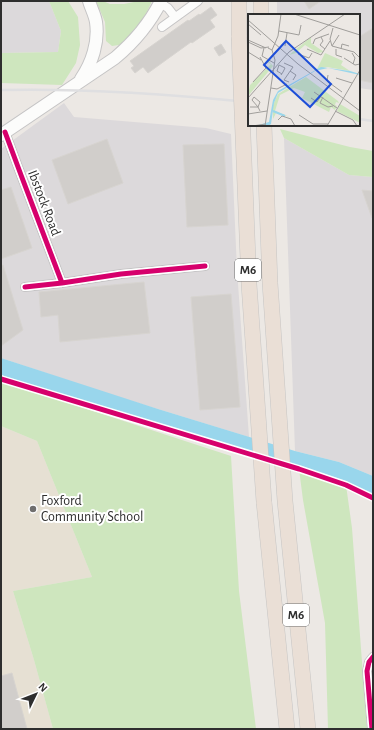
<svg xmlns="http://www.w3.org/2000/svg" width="374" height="730" font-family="'Alegreya Sans',sans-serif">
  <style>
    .industrial { fill: #dcd9db }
    .education { fill: #e6e0d3 }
    .green { fill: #cee6be }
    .water { fill: #99d6ec }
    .building { fill: #d1cecb; stroke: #d7d4d0 }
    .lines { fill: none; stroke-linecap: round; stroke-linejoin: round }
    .street-casing { stroke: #c5c4c5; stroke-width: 10 }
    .secondary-casing { stroke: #c5c4c5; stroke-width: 14 }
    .highway-casing { stroke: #c6c5c4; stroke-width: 16 }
    .street { stroke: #fcfcfb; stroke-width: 8 }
    .secondary { stroke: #fcfcfb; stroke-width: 12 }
    .highway { stroke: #eadfd6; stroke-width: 15 }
    .rail { stroke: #dfdfe1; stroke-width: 2.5 }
    .highway-bridge-casing { stroke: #c6c5c4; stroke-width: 16; stroke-linecap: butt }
    .highway-bridge { stroke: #eadfd6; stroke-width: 15 }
    .cycleway-casing { stroke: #fff; stroke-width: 8 }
    .cycleway { stroke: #d6006c; stroke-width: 5 }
    .poi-dot { fill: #706f6e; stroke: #fff; stroke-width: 1.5 }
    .labels { text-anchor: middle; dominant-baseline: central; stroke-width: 4; stroke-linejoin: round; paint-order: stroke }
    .shield { fill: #fff; stroke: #6d6d6d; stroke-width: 1 }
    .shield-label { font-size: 13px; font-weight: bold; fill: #2e2e2e }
    .street-label { font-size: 14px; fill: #2e2e2e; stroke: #fff }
    .poi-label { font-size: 14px; fill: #2e2e2e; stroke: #fff; text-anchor: start }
    .inset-river { fill: none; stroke: #99d6ec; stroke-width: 2 }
    .inset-road { fill: none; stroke: #a09e9b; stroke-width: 1 }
    .view { fill: #1d4ed8; fill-opacity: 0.15; stroke: #1d4ed8; stroke-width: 2 }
    .inset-edge { fill: none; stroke: #2e2e2e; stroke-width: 2 }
  </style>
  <rect width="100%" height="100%" fill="#ece8e4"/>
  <!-- industrial -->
  <path class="industrial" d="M 1,1 L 49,1 L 61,31 L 58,52 L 1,53 Z
    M 277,1 L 373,1 L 373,90 L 359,88 L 359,15 L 277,15 Z
    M 64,103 L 74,117 L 206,128 L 231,134 L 237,270 L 249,437 L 109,394 L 1,358 L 1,149 Z
    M 284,138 L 349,175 L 373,177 L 373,476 L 339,462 L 295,451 Z"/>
  <!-- education -->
  <path class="education" d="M 1,426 L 37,441 L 92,577 L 13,591 L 34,660 L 53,729 L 1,729 Z"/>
  <!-- green -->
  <path class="green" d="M 49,1 L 68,1 L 78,17 L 80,45 L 76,63 L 62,85 L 1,83 L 1,53 L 58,52 L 61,31 Z
    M 96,1 L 103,1 L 110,4 L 124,4 L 139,1 L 152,1 L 146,14 L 135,29 L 125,41 L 119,45 L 112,46 L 106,41 L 105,22 Z
    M 280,129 L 350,147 L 373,151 L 373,177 L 349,175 L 284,138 Z
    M 1,381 L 231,456 L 239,591 L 256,729 L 53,729 L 34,660 L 13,591 L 92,577 L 37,441 L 1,426 Z
    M 299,469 L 346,485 L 352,528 L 367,729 L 328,729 L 325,623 L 303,500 Z"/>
  <!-- water -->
  <path class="water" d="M 1,358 L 158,409 L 295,451 L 339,462 L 373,476 L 373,495 L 353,485 L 301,468 L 81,401 L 1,375 Z"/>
  <!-- building -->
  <path class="building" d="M 304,1 L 321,1 L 309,9 Z
    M 211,7 L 217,15 L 210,20 L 215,27 L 192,43 L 191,42 L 148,73 L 143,67 L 135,73 L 131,68 L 134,66 L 130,61 L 188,20 L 189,21 L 199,14 L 200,15 Z
    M 373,28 L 373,83 L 359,80 L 359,37 Z
    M 221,44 L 226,52 L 219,56 L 214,48 Z
    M 107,139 L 123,183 L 68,204 L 52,160 Z
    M 224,144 L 228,225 L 187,227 L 183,145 Z
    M 11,187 L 32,248 L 1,259 L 1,190 Z
    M 362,190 L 373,191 L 373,217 L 372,218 Z
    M 1,265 L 3,265 L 23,330 L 1,346 Z
    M 144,282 L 150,333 L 60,342 L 58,315 L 41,317 L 39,292 Z
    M 231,294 L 240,407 L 200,410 L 191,297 Z
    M 12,673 L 27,729 L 1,729 L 1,676 Z"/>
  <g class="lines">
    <!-- street casing -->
    <g class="street-casing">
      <path id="street" d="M 160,3 L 168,8 L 175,17
        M 162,27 L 198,1
        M 5,132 L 21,175 L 62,283
        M 25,287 L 62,283 L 121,274 L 205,266
        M 372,729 L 367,671 L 369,662 L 373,657"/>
    </g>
    <!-- secondary casing -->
    <g class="secondary-casing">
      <path id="secondary" d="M 81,79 C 92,63 99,42 96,22 C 95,15 91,8 89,1
        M 1,135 L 115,58 C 134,42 150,23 161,1"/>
    </g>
    <!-- highway casing -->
    <g class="highway-casing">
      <path id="highway" d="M 239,1 L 239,37
        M 261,15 L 261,1
        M 264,125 L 270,283 L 285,501 L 308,729
        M 264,502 L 287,729"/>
    </g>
    <!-- street -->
    <use href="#street" class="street"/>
    <!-- secondary -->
    <use href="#secondary" class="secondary"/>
    <!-- highway -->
    <use href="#highway" class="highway"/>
    <!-- rail -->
    <path class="rail" d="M 1,90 C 84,88 167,94 249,102
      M 359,119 L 373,121"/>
    <!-- highway-bridge casing -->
    <g class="highway-bridge-casing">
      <path id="highway-bridge" d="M 239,37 L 249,284 L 264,502"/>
    </g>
    <!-- highway-bridge -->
    <use href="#highway-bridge" class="highway-bridge"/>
    <!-- cycleway casing -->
    <g class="cycleway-casing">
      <path id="cycleway" d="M 5,132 L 21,175 L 62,283
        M 25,287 L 62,283 L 121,274 L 205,266
        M 1,379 L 299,469 L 346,485 L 373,498
        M 372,729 L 367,671 L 369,662 L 373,657"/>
    </g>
    <!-- cycleway -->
    <use href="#cycleway" class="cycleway"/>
  </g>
  <!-- markers -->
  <circle class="poi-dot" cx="33" cy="509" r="4"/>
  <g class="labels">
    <!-- shield labels -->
    <g class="shield">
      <rect x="235" y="259" width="26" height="22" rx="3"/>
      <rect x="283" y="604" width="26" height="22" rx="3"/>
    </g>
    <g class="shield-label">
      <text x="248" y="270">M6</text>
      <text x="296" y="615">M6</text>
    </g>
    <!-- street labels -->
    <g class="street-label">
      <text transform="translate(44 203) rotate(69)">Ibstock Road</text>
    </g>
    <!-- poi labels -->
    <g class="poi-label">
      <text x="41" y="501">Foxford<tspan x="41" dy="16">Community School</tspan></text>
    </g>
  </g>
  <!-- overview -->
  <g transform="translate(248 14)">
    <rect width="112" height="112" fill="#ece8e4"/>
    <path d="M 63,23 L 63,29 L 76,38 L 70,39 L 57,31 L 48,39 L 41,41 ZM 77,39 L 95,47 L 93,51 L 102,57 L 79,53 L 69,55 ZM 20,46 L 25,52 L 0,82 L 2,71 L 23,50 L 17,47 ZM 58,63 L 90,87 L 91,89 L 88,88 L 87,91 L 89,92 L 87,96 L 83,93 L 81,98 L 54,84 L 57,78 L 46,74 L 32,81 L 27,97 L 42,103 L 28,99 L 25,105 L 25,91 L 30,80 ZM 92,90 L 112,102 L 112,109 L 89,97 Z" fill="#cee6be"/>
    <path d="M 73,53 L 102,57 L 112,60 L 112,61 L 80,54 L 67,57 L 30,79 L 26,89 L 23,110 L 20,112 L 7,112 L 21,108 L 25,86 L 30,77 Z" fill="#99d6ec"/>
    <path class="inset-river" d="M 25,97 L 37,102"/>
    <path class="inset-road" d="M 46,0 L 112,21M 0,6 L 50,50 L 112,97M 0,10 L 13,21M 85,14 L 82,25 L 84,32 L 106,38 L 112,44M 31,17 L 51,21 L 53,11M 73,23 L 75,27 L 72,31 L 77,35M 0,26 L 18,34M 0,28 L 13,34 L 21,33M 65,30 L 67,25 L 81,20M 37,32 L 39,19M 84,32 L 91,21M 16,34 L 14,42 L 26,49M 59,35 L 73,41 L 82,27M 88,35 L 88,41 L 94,43M 93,35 L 94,30 L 101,32M 24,36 L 30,22 L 33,0M 0,38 L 13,46M 104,39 L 107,44 L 105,50M 50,40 L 61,44 L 64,39M 96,44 L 107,51 L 112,50M 36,49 L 45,53 L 36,66 L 41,68M 42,57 L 48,61 L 45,66M 33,61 L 35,58 L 37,54 L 31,51 L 29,57 L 34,60M 80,61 L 79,67 L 94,78M 88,64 L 104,69M 5,68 L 18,54 L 12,43M 23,74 L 29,75 L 39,70M 66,78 L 89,94M 6,83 L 12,88 L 10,93 L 4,86 ZM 75,83 L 72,89 L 80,93 L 85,92M 0,84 L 41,38 L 97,0M 63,84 L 69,88 L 73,82M 2,93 L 10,93 L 12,97M 87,97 L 105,106 L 109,112M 0,100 L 19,97M 51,101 L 65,110 L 80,110M 30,106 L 34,102 L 43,105 L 47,112M 4,112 L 18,110M 17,112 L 27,46 L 24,36 L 20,34M 79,112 L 112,56"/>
    <path class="view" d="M 38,27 L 83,70 L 62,93 L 16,51 Z"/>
    <rect width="112" height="112" class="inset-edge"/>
  </g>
  <!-- border -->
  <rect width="374" height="730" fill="none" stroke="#2e2e2e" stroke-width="4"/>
  <!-- north arrow -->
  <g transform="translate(36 694) rotate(47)" stroke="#ffffff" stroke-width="3" paint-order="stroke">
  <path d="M0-3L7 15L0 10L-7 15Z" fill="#2e2e2e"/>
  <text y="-6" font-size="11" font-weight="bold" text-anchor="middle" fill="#2e2e2e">N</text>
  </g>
</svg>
